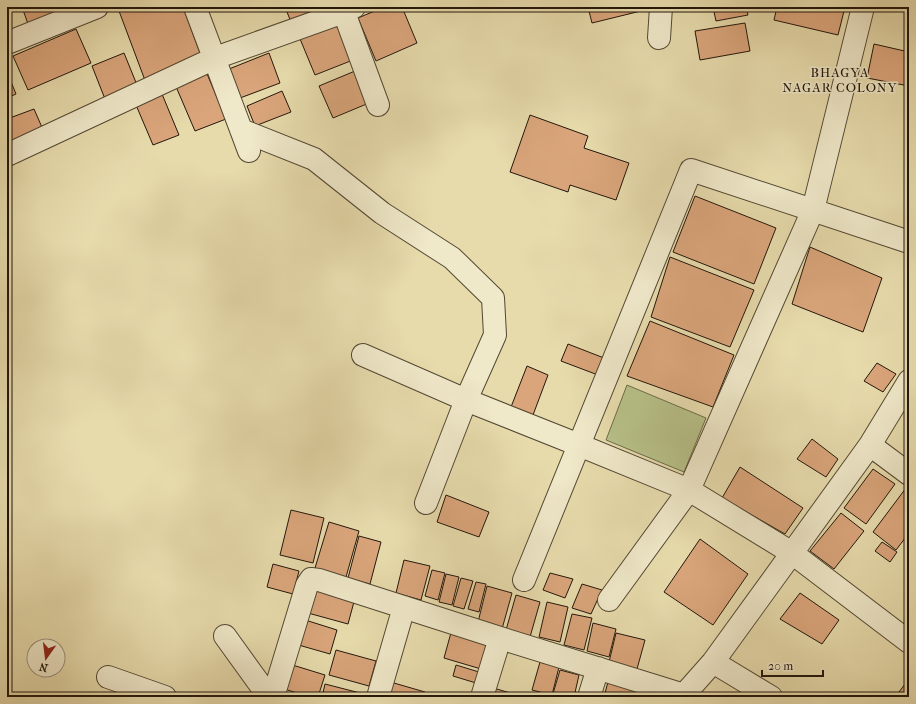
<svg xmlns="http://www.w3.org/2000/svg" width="916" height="704" font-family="'IM FELL French Canon',serif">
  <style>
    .green { fill: #b7c088; stroke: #6c6c4a }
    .building { fill: #daa57b; stroke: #22170b }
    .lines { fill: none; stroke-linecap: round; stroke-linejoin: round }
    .minor-casing { stroke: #534833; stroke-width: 24 }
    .minor { stroke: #efe8c9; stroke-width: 22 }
    .labels { text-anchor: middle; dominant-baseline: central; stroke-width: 3; stroke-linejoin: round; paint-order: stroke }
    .neighbourhood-label { font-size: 13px; letter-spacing: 1px; fill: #22170b; stroke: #efe8c9 }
  </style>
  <rect width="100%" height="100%" fill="#e7dbac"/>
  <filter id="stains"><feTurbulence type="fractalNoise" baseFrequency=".005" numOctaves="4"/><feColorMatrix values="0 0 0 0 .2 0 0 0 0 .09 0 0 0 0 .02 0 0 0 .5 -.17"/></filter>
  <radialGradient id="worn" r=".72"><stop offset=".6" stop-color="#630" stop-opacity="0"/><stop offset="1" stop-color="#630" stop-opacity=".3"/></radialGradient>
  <!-- green -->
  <path class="green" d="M 627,385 L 706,418 L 684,472 L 606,440 Z"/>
  <!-- building -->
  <path class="building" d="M 22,7 L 62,7 L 63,11 L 28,24 Z
    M 129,7 L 183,7 L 203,61 L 146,83 L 119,11 Z
    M 285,7 L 330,7 L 291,22 Z
    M 384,7 L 402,7 L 417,43 L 376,61 L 358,18 Z
    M 588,7 L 653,7 L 653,8 L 592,23 Z
    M 713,7 L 746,7 L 748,15 L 716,21 Z
    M 777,7 L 845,7 L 838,35 L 774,20 Z
    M 342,17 L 358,58 L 315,75 L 298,34 Z
    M 745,23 L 750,51 L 700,60 L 695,31 Z
    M 76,29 L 91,63 L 28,90 L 13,56 Z
    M 874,44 L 909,52 L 909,86 L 867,78 Z
    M 124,53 L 137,85 L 105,99 L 92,66 Z
    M 269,53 L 280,83 L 240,98 L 229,69 Z
    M 205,69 L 226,119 L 195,131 L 174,82 Z
    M 355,71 L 369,103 L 333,118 L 319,86 Z
    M 7,72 L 16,94 L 7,98 Z
    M 282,91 L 291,112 L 255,126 L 247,106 Z
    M 162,94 L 179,135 L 153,145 L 136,105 Z
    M 34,109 L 44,132 L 10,145 L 7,136 L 7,119 Z
    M 530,115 L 588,136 L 584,148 L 629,163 L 616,200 L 570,185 L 568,192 L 510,172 Z
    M 695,196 L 776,228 L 754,284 L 673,252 Z
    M 810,247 L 882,278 L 863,332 L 792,304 Z
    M 670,257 L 754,290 L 730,347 L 651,317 Z
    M 650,321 L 734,355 L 713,407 L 627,376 Z
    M 568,344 L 604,358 L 598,375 L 561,361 Z
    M 877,363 L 896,374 L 883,392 L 864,381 Z
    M 527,366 L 548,375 L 533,415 L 511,407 Z
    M 812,439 L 838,459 L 826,477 L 797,459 Z
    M 740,467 L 803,508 L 785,534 L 722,498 Z
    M 873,469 L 895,484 L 866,524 L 844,508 Z
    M 909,484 L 909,533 L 896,550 L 873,532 Z
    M 446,495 L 489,512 L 479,537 L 437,522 Z
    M 291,510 L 324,518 L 313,563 L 280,555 Z
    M 841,513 L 864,531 L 834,569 L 810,551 Z
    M 329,522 L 359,531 L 346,577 L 315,568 Z
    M 359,536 L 381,542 L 370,584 L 348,578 Z
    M 700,539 L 748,574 L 713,625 L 664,592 Z
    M 882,542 L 897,552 L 890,562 L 875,551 Z
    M 404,560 L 430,566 L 421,600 L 396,593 Z
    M 273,564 L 299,571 L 293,594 L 267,587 Z
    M 432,570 L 445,573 L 438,600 L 425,596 Z
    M 550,573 L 573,579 L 565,598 L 543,590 Z
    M 446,574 L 459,577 L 452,605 L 439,602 Z
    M 461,578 L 473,581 L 464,609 L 453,606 Z
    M 476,582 L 486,584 L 479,612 L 468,609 Z
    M 582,584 L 602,590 L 591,614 L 572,608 Z
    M 316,586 L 355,598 L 348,624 L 308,613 Z
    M 487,586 L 512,593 L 502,629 L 478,622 Z
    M 800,593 L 839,620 L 822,644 L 780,619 Z
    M 516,595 L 540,602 L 530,637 L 506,630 Z
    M 547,602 L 568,607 L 560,642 L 539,637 Z
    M 572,614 L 592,618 L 584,650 L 564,645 Z
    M 302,619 L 337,630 L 330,654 L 295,644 Z
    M 593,623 L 616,629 L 609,657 L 587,651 Z
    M 452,629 L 490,640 L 481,669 L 444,658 Z
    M 616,633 L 645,640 L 637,669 L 609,662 Z
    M 336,650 L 376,661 L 369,686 L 329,675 Z
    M 540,662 L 559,667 L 552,695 L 532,690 Z
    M 286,663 L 325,675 L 318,697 L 310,697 L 278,687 Z
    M 456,665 L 479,672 L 476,683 L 453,676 Z
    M 560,670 L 579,675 L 574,697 L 552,697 Z
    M 609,678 L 654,697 L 604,697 Z
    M 909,679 L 909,697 L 895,697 Z
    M 387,681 L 425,692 L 424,697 L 383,697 Z
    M 325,684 L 364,694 L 363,697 L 322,697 Z
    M 490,687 L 524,697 L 487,697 Z"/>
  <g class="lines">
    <!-- minor casing -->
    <g class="minor-casing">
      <path id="minor" d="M 195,7 L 249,151
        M 342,7 L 378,105
        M 659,38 L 661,7
        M 7,43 L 97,7
        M 241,130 L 314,159 L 382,213 L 452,258 L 493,298 L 495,335 L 466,400 L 426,503
        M 7,155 L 215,58 L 344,12 L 354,7
        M 363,355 L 466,400 L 579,445 L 689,490 L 792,553 L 909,642
        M 870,445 L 909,474
        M 524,580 L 691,170 L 909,242
        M 609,600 L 689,490 L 813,210 L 863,7
        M 225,636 L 269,697
        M 713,662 L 771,697
        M 108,677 L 165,697
        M 273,697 L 307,585 L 311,579 L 319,580 L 500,638 L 684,695
        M 378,697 L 404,607
        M 482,697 L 500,638
        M 589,697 L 598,668
        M 682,697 L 713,662 L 792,553 L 870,445 L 909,381"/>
    </g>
    <!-- minor -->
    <use href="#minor" class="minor"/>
  </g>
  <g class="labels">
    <!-- neighbourhood labels -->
    <g class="neighbourhood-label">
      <text x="840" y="72">BHAGYA<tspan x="840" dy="15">NAGAR COLONY</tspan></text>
    </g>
  </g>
  <!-- margin -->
  <rect width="916" height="704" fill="none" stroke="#e7dbac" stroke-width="24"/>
  <rect x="8" y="8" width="900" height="688" fill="none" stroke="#22170b" stroke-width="2"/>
  <rect x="12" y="12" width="892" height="680" fill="none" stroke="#22170b"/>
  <!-- north arrow -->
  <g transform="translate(46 658) rotate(194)"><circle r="19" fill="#efe8c9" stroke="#9d947d"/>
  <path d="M0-3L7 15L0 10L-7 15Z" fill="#8f2418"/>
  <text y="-6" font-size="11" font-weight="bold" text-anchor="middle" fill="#22170b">N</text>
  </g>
  <!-- scale -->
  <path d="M762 670v6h61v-6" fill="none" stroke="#22170b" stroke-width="2"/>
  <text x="768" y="670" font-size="12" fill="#22170b" stroke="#efe8c9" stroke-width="3" paint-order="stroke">20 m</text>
  <rect width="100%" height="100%" filter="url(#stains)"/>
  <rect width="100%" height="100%" fill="url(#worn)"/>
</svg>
